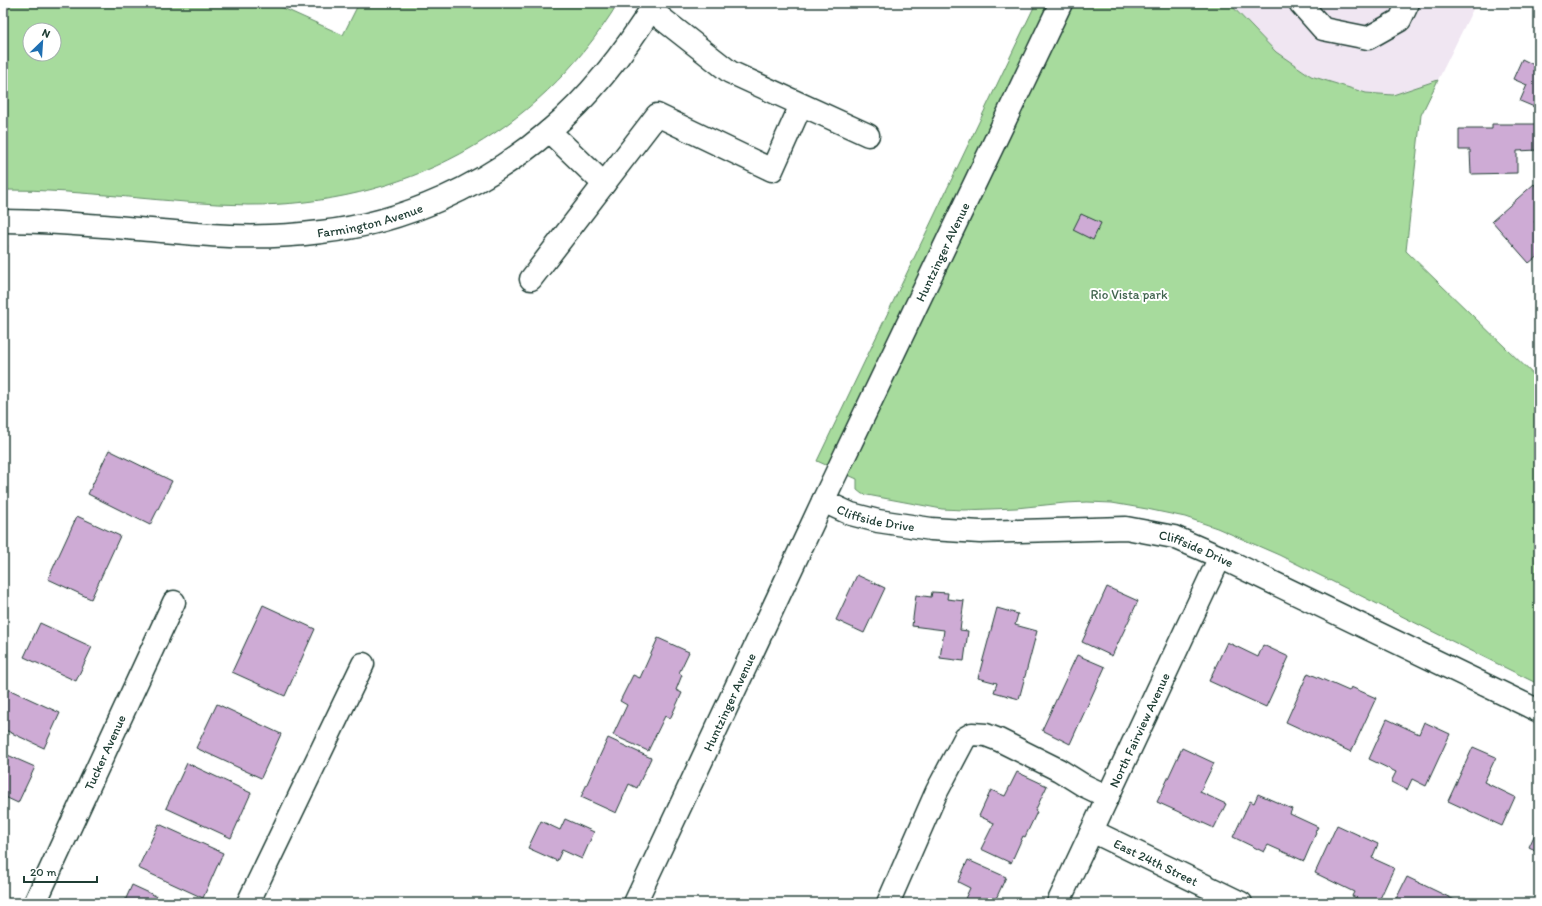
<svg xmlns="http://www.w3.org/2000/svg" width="1542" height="906" font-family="Itim,sans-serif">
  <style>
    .built { fill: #f0e6f2 }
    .green { fill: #a7db9d; stroke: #638c68; fill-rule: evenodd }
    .building { fill: #ceabd5; stroke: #1f3d34 }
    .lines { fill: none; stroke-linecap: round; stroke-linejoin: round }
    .minor-casing { stroke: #1f3d34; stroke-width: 25 }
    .minor { stroke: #fff; stroke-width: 22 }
    .labels { text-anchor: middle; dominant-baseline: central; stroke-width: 4; stroke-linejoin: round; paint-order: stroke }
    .street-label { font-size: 13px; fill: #1f3d34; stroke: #fff }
    .park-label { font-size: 13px; fill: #41644e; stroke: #fff }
  </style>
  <rect width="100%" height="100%" fill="#fff"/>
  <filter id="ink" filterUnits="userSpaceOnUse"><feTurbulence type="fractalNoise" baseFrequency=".025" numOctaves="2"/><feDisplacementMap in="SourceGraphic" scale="8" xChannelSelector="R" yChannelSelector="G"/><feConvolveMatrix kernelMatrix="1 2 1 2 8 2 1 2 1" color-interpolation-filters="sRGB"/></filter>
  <g filter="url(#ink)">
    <!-- built -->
    <path class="built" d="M 1229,3 L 1476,3 L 1438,80 L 1393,95 L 1366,93 L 1311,76 L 1276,52 Z
      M 3,245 L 9,245 L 3,277 Z"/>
    <!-- green -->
    <path class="green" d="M 3,3 L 272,3 L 343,35 L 359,3 L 618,3 C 537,135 402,206 248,205 C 166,204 85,189 3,190 ZM 30,30 L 54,30 L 54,54 L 30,54 Z
      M 1030,3 L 1229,3 L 1276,52 L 1311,76 L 1366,93 L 1393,95 L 1438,80 L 1421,115 L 1406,251 L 1539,380 L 1539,676 L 1536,683 L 1279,555 L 1217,528 L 1185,517 L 1147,509 L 1112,503 L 1087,502 L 1065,503 L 1016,508 L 964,510 L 942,509 L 862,494 L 857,490 L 857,479 L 817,461 L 1034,7 Z"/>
    <!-- building -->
    <path class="building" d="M 1522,59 L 1536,66 L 1539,60 L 1539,109 L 1520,101 L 1527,85 L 1513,79 Z
      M 1492,124 L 1538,124 L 1538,150 L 1517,151 L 1517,173 L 1471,174 L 1470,150 L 1459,150 L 1459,129 L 1492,129 Z
      M 1534,184 L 1539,190 L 1539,217 L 1534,222 L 1536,223 L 1539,220 L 1539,255 L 1529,263 L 1492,221 Z
      M 1081,214 L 1101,223 L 1093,240 L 1073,230 Z
      M 109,450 L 172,481 L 150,525 L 88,494 Z
      M 77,516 L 120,536 L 91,599 L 48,579 Z
      M 857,575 L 885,588 L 864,633 L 836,620 Z
      M 1107,587 L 1138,601 L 1112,656 L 1082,642 Z
      M 932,592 L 948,593 L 947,599 L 964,601 L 960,630 L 968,631 L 964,661 L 940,658 L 944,630 L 912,626 L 916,595 L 931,597 Z
      M 263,605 L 315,629 L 285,696 L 232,672 Z
      M 997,608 L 1018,614 L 1015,625 L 1037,631 L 1019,699 L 994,692 L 997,683 L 978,678 Z
      M 40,623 L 92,647 L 76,681 L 24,657 Z
      M 658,638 L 689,652 L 679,673 L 682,675 L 676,690 L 682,693 L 670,719 L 665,716 L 648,751 L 613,735 L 627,705 L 620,701 L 633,675 L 640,678 Z
      M 1227,642 L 1258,657 L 1263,645 L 1289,657 L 1266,707 L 1209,681 Z
      M 1077,655 L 1105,667 L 1070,744 L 1042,730 Z
      M 1308,673 L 1349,691 L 1351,687 L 1376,698 L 1351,752 L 1286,722 Z
      M 8,689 L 60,713 L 44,748 L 3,729 L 3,699 Z
      M 217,704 L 281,734 L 261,778 L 196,748 Z
      M 1387,719 L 1419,734 L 1424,722 L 1450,734 L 1426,786 L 1412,779 L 1407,790 L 1391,782 L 1396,772 L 1369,759 Z
      M 608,738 L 651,758 L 637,788 L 629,784 L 616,813 L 581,797 Z
      M 1473,747 L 1496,757 L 1484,782 L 1515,797 L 1502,826 L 1448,801 Z
      M 1182,748 L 1214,763 L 1200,792 L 1226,804 L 1214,828 L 1157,802 Z
      M 3,753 L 35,767 L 18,803 L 3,796 Z
      M 187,763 L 251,793 L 231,838 L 166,808 Z
      M 1017,772 L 1047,786 L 1035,811 L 1037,812 L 1025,837 L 1023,836 L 1011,863 L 981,849 L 994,823 L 979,816 L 991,790 L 1005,796 Z
      M 1258,794 L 1292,809 L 1290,814 L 1318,827 L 1315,832 L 1316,833 L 1304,861 L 1268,845 L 1264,852 L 1233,837 L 1250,801 L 1254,803 Z
      M 565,819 L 594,832 L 582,859 L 562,850 L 557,861 L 528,848 L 541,821 L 560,830 Z
      M 159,824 L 223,853 L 203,898 L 138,868 Z
      M 1337,825 L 1378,844 L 1372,858 L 1394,868 L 1378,903 L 1367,903 L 1352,896 L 1354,892 L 1315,873 Z
      M 1539,825 L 1539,852 L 1529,847 Z
      M 968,860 L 1006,877 L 994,903 L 963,903 L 970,888 L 958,882 Z
      M 1407,877 L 1461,903 L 1394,903 Z
      M 132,885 L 171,903 L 124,903 Z"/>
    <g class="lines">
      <!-- minor casing -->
      <g class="minor-casing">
        <g id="minor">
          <path d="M 1300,3 L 1323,29 L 1368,38 L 1400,20 L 1408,3"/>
          <path d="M 651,10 L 730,72 L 868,135"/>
          <path d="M 549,131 L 604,184"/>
          <path id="s1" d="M 3,221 C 53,221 102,226 151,230 C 177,232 203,235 229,236 C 259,237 291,236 321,232 C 404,223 486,185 549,131 C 592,95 626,50 655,3"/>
          <path d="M 531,279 L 657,115 L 772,170 L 801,105"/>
          <path id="s2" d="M 823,501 L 851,514 L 878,521 L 931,529 L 980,532 L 1126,528 L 1174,537 L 1220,557 L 1539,711"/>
          <path id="s3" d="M 1092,831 L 1241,903"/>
          <path id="s4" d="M 35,903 L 174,602"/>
          <path d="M 248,903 L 363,664"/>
          <path id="s5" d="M 635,903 L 823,501 L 1061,3"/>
          <path d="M 888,903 L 937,791 L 965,738 L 972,734 L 986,735 L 999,740 L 1059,770 L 1083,785 L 1108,797"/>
          <path id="s6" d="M 1058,903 L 1220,557"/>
        </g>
      </g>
      <!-- minor -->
      <use href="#minor" class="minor"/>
    </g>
  </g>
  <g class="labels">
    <!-- street labels -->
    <g class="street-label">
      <text stroke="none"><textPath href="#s1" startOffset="369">Farmington Avenue</textPath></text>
      <text stroke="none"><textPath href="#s5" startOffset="720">Huntzinger AVenue</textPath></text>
      <text stroke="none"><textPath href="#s2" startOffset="56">Cliffside Drive</textPath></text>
      <text stroke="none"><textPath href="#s2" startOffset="381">Cliffside Drive</textPath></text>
      <text stroke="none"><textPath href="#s5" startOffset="222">Huntzinger Avenue</textPath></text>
      <text stroke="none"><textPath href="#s6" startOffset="191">North Fairview Avenue</textPath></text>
      <text stroke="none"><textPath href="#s4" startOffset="166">Tucker Avenue</textPath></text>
      <text stroke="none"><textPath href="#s3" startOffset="71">East 24th Street</textPath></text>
    </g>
    <!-- park labels -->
    <g class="park-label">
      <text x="1129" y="294">Rio Vista park</text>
    </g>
  </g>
  <!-- margin -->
  <rect width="1542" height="906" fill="none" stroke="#fff" stroke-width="16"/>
  <rect x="8" y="8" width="1526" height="890" fill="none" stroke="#1f3d34" stroke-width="1.5" filter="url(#ink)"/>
  <!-- north arrow -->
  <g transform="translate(42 42) rotate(25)"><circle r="19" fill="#ffffff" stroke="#a5b1ae"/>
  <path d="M0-3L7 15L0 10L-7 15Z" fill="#1f6fb2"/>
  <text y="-6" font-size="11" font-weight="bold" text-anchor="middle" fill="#1f3d34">N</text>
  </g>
  <!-- scale -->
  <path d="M24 876v6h73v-6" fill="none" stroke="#1f3d34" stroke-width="2"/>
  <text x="30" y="876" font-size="12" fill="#1f3d34" stroke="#ffffff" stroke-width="3" paint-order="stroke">20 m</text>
</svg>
